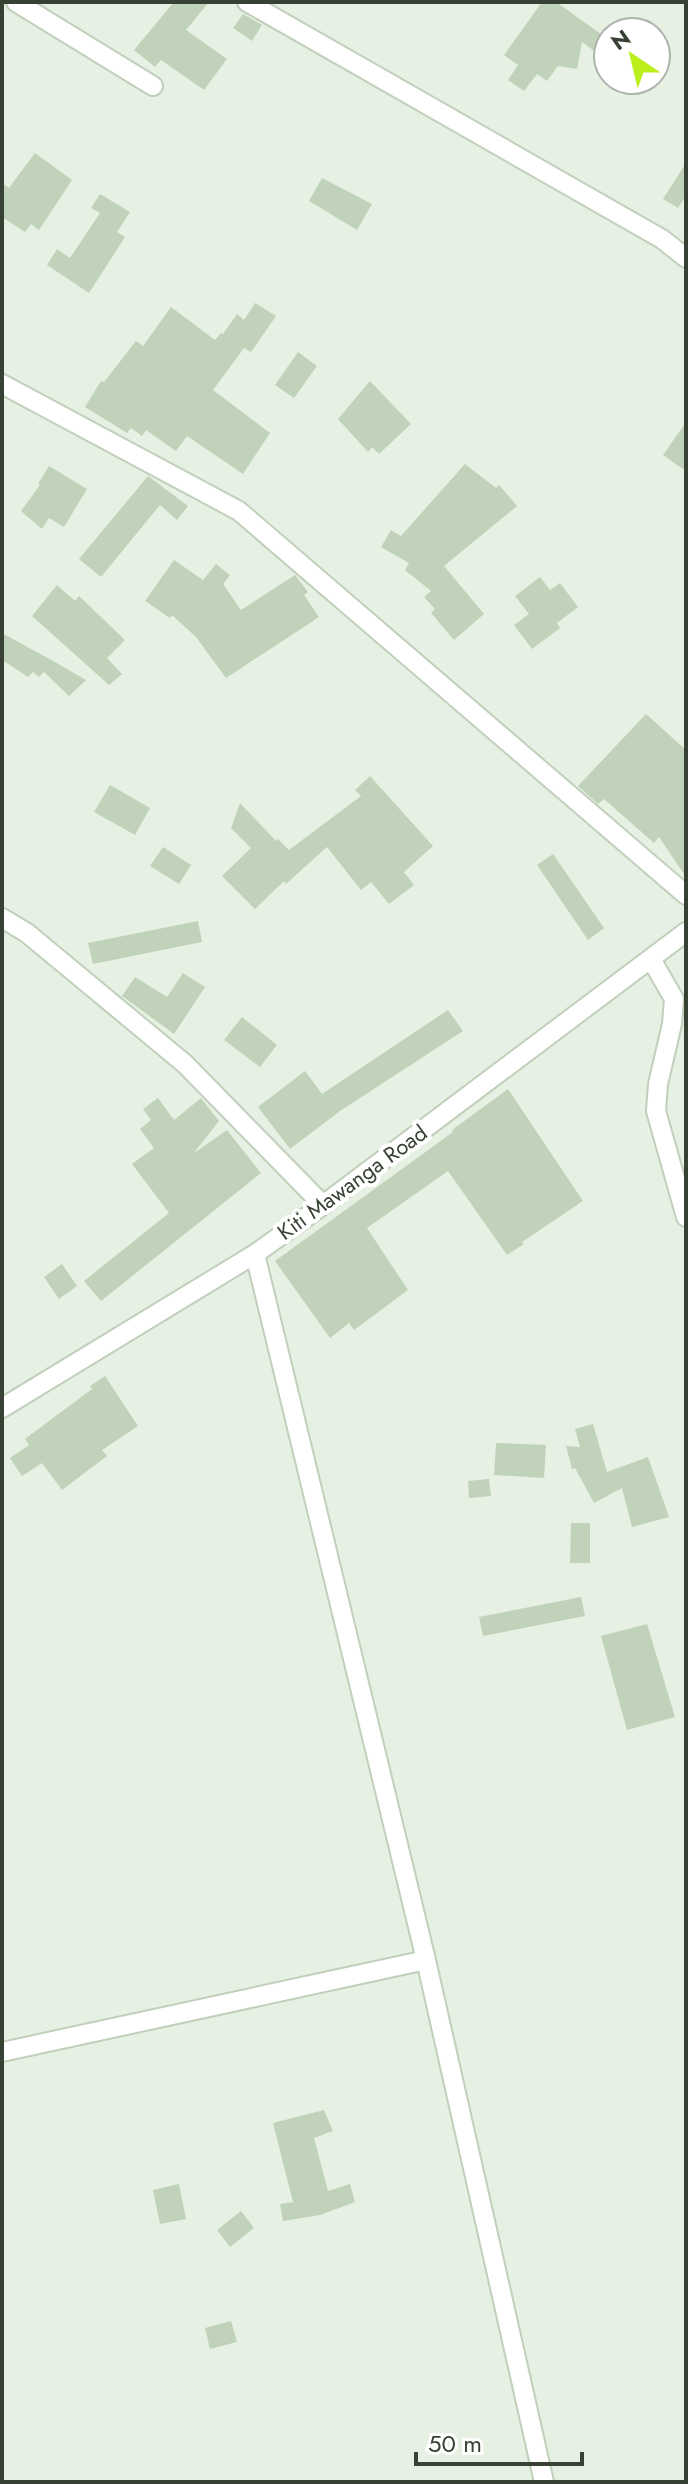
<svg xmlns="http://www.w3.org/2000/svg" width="688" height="2484" font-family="Jost,sans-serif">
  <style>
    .building { fill: #c0d2b9 }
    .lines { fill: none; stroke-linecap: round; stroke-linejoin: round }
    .street-casing { stroke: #c0d0bb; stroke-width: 22 }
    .street { stroke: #fff; stroke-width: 18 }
    .labels { text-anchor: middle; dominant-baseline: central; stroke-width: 8; stroke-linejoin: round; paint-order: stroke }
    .street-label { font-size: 22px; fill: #384234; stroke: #fff }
  </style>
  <rect width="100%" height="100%" fill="#e6f1e3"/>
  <!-- building -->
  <path class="building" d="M 174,2 L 209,2 L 186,30 L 227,59 L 204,90 L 161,60 L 155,67 L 134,50 Z
    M 542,2 L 556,2 L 608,39 L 608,61 L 582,42 L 577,69 L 558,66 L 547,81 L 537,74 L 524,91 L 508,80 L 518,65 L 504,55 Z
    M 243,14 L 262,25 L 252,41 L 233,28 Z
    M 35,153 L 72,180 L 39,230 L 31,224 L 25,232 L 2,217 L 2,183 L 9,188 Z
    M 686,163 L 686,195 L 678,208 L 663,199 Z
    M 322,178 L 372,204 L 357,230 L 309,201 Z
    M 100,194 L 130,212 L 117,232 L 125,237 L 89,293 L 47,265 L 57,249 L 70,258 L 100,213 L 91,208 Z
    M 255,303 L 276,316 L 251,352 L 244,348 L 213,390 L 270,433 L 243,474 L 187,436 L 176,451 L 146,430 L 142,436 L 131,428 L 127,433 L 85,407 L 101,381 L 104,382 L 136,341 L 143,346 L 171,307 L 215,340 L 221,333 L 223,334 L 237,314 L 244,320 Z
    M 298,352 L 317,366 L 294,398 L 275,385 Z
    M 370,381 L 411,424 L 379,454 L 372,447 L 368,452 L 338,419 Z
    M 686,422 L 686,471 L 663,455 Z
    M 465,464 L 496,488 L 499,485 L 517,506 L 444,566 L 484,614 L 454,640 L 431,613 L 435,609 L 424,597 L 431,591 L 405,570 L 409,563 L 381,547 L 391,530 L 401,536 Z
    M 49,466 L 87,489 L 64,527 L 49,518 L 42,529 L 21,511 L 40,485 L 38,484 Z
    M 148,476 L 188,506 L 177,520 L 160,505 L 101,577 L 79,559 Z
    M 174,560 L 203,580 L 216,564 L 230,575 L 223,584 L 241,610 L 295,575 L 308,592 L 304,595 L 319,617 L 226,678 L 196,637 L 172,615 L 170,618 L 145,601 Z
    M 540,577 L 550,590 L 560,583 L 578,607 L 557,623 L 560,628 L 532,649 L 514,625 L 529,614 L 515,596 Z
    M 57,585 L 75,601 L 79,596 L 125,640 L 107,658 L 122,674 L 109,685 L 32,616 Z
    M 2,633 L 53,661 L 86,680 L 69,696 L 44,672 L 39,677 L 33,672 L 28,677 L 2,660 Z
    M 646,714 L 686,750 L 686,877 L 659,837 L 654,843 L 604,799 L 598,804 L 578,786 Z
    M 370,776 L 433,846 L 404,872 L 414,885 L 389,904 L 371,882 L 361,890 L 327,847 L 286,884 L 284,881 L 255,909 L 222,876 L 251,848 L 231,828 L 240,803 L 276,841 L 278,839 L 289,850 L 361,796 L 355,790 Z
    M 110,785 L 150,808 L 135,835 L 94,812 Z
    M 163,847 L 191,865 L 179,884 L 150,866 Z
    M 553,854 L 604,928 L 588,940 L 537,865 Z
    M 198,921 L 202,942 L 93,964 L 88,943 Z
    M 183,973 L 205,987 L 174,1034 L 122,996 L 135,977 L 167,997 Z
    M 448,1010 L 463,1031 L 340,1111 L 290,1149 L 258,1107 L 305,1071 L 322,1094 Z
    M 242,1017 L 277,1045 L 260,1067 L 224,1040 Z
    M 508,1089 L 583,1201 L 522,1242 L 524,1244 L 507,1255 L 448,1171 L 367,1228 L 408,1290 L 354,1330 L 349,1323 L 330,1338 L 275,1261 L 453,1132 L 452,1130 Z
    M 158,1098 L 174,1120 L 201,1098 L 219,1121 L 194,1153 L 227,1130 L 261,1173 L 101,1301 L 84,1281 L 169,1213 L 132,1164 L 154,1148 L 140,1129 L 151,1120 L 143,1109 Z
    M 62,1264 L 77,1286 L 59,1299 L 44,1277 Z
    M 105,1376 L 138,1426 L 102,1450 L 107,1456 L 62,1490 L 42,1463 L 22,1476 L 10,1458 L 29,1445 L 25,1439 L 92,1389 L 90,1386 Z
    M 593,1424 L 607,1472 L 648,1457 L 669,1517 L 632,1527 L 622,1488 L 594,1503 L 575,1468 L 572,1469 L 566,1446 L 580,1447 L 575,1429 Z
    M 496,1443 L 546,1445 L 544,1478 L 494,1475 Z
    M 489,1479 L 491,1496 L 469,1498 L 468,1481 Z
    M 571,1523 L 590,1523 L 590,1563 L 570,1563 Z
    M 581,1597 L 585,1616 L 483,1636 L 479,1617 Z
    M 647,1624 L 675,1717 L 627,1730 L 601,1636 Z
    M 324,2110 L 333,2131 L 314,2138 L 328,2191 L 350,2184 L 355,2202 L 320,2215 L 283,2221 L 280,2204 L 293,2202 L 273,2123 Z
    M 179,2184 L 186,2219 L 160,2224 L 153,2190 Z
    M 241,2211 L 254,2228 L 230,2247 L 217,2230 Z
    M 231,2321 L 237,2342 L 210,2349 L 205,2328 Z"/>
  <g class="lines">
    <!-- street casing -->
    <g class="street-casing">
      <path id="street" d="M 16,2 L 153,86
        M 247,2 L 662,239 L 686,258
        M 2,384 L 239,511 L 686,895
        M 2,918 L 27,933 L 185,1064 L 323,1205
        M 651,959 L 674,999 L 672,1024 L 658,1084 L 656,1111 L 686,1217
        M 255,1254 L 426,1960 L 544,2482
        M 2,1408 L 255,1254 L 323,1205 L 686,932
        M 2,2052 L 426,1960"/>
    </g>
    <!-- street -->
    <use href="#street" class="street"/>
  </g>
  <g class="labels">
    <!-- street labels -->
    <g class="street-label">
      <text transform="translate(352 1182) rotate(-36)">Kiti Mawanga Road</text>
    </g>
  </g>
  <!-- border -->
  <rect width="688" height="2484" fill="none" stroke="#384234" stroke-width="8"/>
  <!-- north arrow -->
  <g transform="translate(632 56) rotate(325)"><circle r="38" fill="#ffffff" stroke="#afb3ae" stroke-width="2"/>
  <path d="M0-6L14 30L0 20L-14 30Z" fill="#baef1c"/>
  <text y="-12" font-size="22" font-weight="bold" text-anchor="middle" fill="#384234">N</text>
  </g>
  <!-- scale -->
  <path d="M416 2452v12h166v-12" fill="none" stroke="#384234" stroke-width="4"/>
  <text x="428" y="2452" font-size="24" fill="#384234" stroke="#ffffff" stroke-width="6" paint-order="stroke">50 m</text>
</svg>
